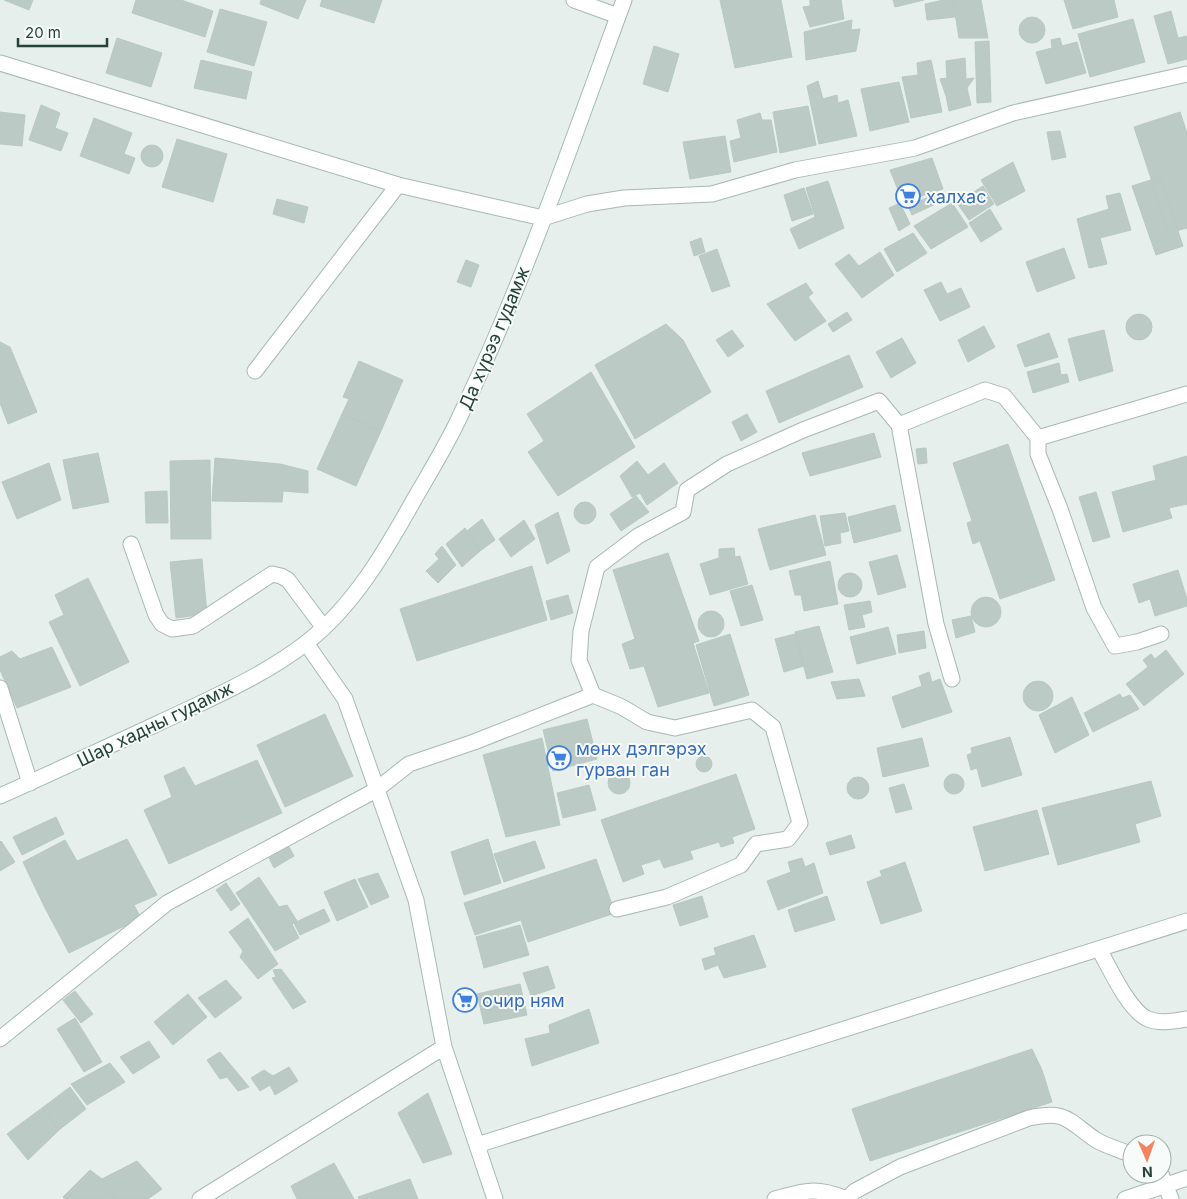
<svg xmlns="http://www.w3.org/2000/svg" width="1187" height="1199" font-family="Inter,sans-serif">
  <style>
    .building { fill: #bbcac4; stroke: #b8c9c2 }
    .lines { fill: none; stroke-linecap: round; stroke-linejoin: round }
    .service-casing { stroke: #a8b8b2; stroke-width: 17 }
    .minor-casing { stroke: #a8b8b2; stroke-width: 17 }
    .secondary-casing { stroke: #a4bbb3; stroke-width: 17 }
    .service { stroke: #fff; stroke-width: 15 }
    .minor { stroke: #fff; stroke-width: 15 }
    .secondary { stroke: #fff; stroke-width: 15 }
    .labels { text-anchor: middle; dominant-baseline: central; stroke-width: 4; stroke-linejoin: round; paint-order: stroke }
    .shop-label { font-size: 18px; fill: #366cbe; stroke: #f7fbf9; text-anchor: start }
    .street-label { font-size: 18px; fill: #24423a; stroke: #f7fbf9 }
  </style>
  <rect width="100%" height="100%" fill="#e6efeb"/>
  <!-- building -->
  <path class="building" d="M 4,0 L 33,0 L 29,10 Z
    M 136,0 L 181,0 L 213,11 L 205,37 L 132,13 Z
    M 261,0 L 306,0 L 298,19 L 260,4 Z
    M 322,0 L 382,0 L 374,23 L 320,6 Z
    M 720,0 L 781,0 L 792,57 L 735,68 Z
    M 810,0 L 841,0 L 844,19 L 810,27 L 803,7 L 810,6 Z
    M 893,0 L 924,0 L 895,7 Z
    M 944,0 L 953,0 L 955,17 L 927,20 L 925,4 Z
    M 953,0 L 981,0 L 988,38 L 959,38 Z
    M 1064,0 L 1114,0 L 1118,17 L 1073,29 Z
    M 220,9 L 267,22 L 254,66 L 207,52 Z
    M 1171,11 L 1178,38 L 1187,36 L 1187,59 L 1168,64 L 1154,16 Z
    M1019 30a13 13 0 1 1 26 0a13 13 0 1 1-26 0Z
    M 1133,19 L 1145,62 L 1090,77 L 1078,34 Z
    M 852,20 L 851,30 L 860,29 L 856,51 L 806,60 L 804,32 Z
    M 117,38 L 162,53 L 151,87 L 106,73 Z
    M 1060,38 L 1062,46 L 1077,42 L 1086,73 L 1046,84 L 1036,52 L 1052,48 L 1051,40 Z
    M 989,41 L 991,102 L 977,103 L 975,42 Z
    M 654,46 L 679,54 L 668,92 L 643,84 Z
    M 965,58 L 966,79 L 974,78 L 967,88 L 971,105 L 949,111 L 946,96 L 940,79 L 947,78 L 946,61 Z
    M 201,60 L 252,72 L 246,99 L 194,88 Z
    M 931,60 L 942,112 L 911,118 L 902,77 L 918,75 L 917,63 Z
    M 818,81 L 823,99 L 837,95 L 838,103 L 848,100 L 857,136 L 819,144 L 807,86 Z
    M 899,82 L 909,122 L 870,131 L 861,89 Z
    M 41,105 L 60,113 L 55,128 L 68,133 L 61,151 L 29,140 Z
    M 808,106 L 816,145 L 780,153 L 773,112 Z
    M 0,112 L 25,115 L 22,146 L 0,144 Z
    M 1180,112 L 1187,133 L 1187,228 L 1169,233 L 1134,127 Z
    M 760,113 L 762,120 L 771,120 L 777,152 L 734,162 L 730,141 L 741,138 L 737,120 Z
    M 94,118 L 132,133 L 124,154 L 135,158 L 129,174 L 80,156 Z
    M 1060,131 L 1066,157 L 1052,160 L 1047,132 Z
    M 725,136 L 731,172 L 690,179 L 683,142 Z
    M 177,139 L 227,154 L 213,202 L 162,187 Z
    M141 156a11 11 0 1 1 22 0a11 11 0 1 1-22 0Z
    M 932,158 L 943,189 L 903,202 L 890,170 Z
    M 1013,162 L 1025,191 L 997,206 L 981,180 Z
    M 1160,177 L 1183,246 L 1156,255 L 1132,186 Z
    M 828,181 L 844,228 L 799,249 L 790,229 L 815,217 L 806,188 Z
    M 983,186 L 994,204 L 969,220 L 957,203 Z
    M 804,188 L 813,214 L 792,221 L 784,195 Z
    M 1120,193 L 1131,230 L 1100,238 L 1107,264 L 1089,268 L 1077,219 L 1109,209 L 1106,196 Z
    M 936,194 L 940,202 L 912,215 L 908,206 Z
    M 277,199 L 308,207 L 304,223 L 273,214 Z
    M 900,203 L 910,224 L 899,231 L 889,208 Z
    M 952,203 L 968,227 L 931,249 L 914,226 Z
    M 990,209 L 1002,229 L 981,242 L 969,223 Z
    M 913,233 L 927,253 L 897,272 L 884,249 Z
    M 701,238 L 705,252 L 694,256 L 690,242 Z
    M 1064,248 L 1075,278 L 1037,292 L 1026,262 Z
    M 717,249 L 730,286 L 712,292 L 699,256 Z
    M 880,252 L 894,275 L 862,298 L 835,264 L 849,254 L 859,266 Z
    M 466,260 L 479,265 L 471,287 L 457,282 Z
    M 941,282 L 947,294 L 961,288 L 970,307 L 940,321 L 924,290 Z
    M 806,283 L 813,293 L 808,297 L 826,321 L 795,341 L 767,304 Z
    M 847,312 L 852,320 L 833,332 L 828,324 Z
    M1126 327a13 13 0 1 1 26 0a13 13 0 1 1-26 0Z
    M 666,324 L 683,340 L 711,392 L 635,439 L 595,365 Z
    M 984,326 L 995,347 L 968,362 L 958,340 Z
    M 732,330 L 744,346 L 728,357 L 716,340 Z
    M 1104,330 L 1113,371 L 1079,381 L 1068,339 Z
    M 1049,333 L 1058,357 L 1025,367 L 1017,345 Z
    M 902,338 L 916,363 L 891,378 L 876,352 Z
    M 0,342 L 10,347 L 37,412 L 8,424 L 0,403 Z
    M 849,355 L 863,387 L 779,423 L 766,391 Z
    M 359,361 L 403,380 L 381,431 L 342,414 L 349,399 L 343,397 Z
    M 1059,363 L 1061,375 L 1067,374 L 1069,382 L 1033,393 L 1027,372 Z
    M 591,372 L 635,447 L 558,496 L 528,452 L 544,441 L 527,414 Z
    M 342,414 L 381,431 L 356,486 L 317,469 Z
    M 747,414 L 757,432 L 741,441 L 732,422 Z
    M 874,433 L 881,457 L 810,476 L 802,453 Z
    M 1008,444 L 1055,580 L 1000,599 L 980,541 L 973,544 L 967,523 L 972,521 L 953,463 Z
    M 926,448 L 927,463 L 918,464 L 916,449 Z
    M 98,453 L 109,502 L 73,509 L 63,460 Z
    M 1187,456 L 1187,504 L 1169,508 L 1172,518 L 1123,532 L 1112,492 L 1156,480 L 1153,466 Z
    M 215,458 L 280,464 L 308,471 L 308,493 L 283,491 L 282,502 L 212,501 Z
    M 210,460 L 211,539 L 171,539 L 170,461 Z
    M 637,461 L 648,475 L 664,463 L 678,483 L 647,505 L 640,493 L 632,497 L 620,476 Z
    M 49,463 L 61,500 L 17,519 L 2,482 Z
    M 167,491 L 168,523 L 146,523 L 145,492 Z
    M 1096,492 L 1110,537 L 1093,542 L 1079,497 Z
    M 636,496 L 649,512 L 621,531 L 610,514 Z
    M574 513a11 11 0 1 1 22 0a11 11 0 1 1-22 0Z
    M 895,505 L 901,531 L 854,543 L 848,517 Z
    M 558,512 L 570,551 L 547,564 L 535,525 Z
    M 845,513 L 849,531 L 840,533 L 841,543 L 825,546 L 820,516 Z
    M 815,515 L 826,555 L 770,570 L 758,529 Z
    M 482,519 L 495,540 L 480,551 L 467,531 Z
    M 524,520 L 535,539 L 511,557 L 499,539 Z
    M 465,528 L 480,551 L 462,567 L 446,544 Z
    M 442,546 L 456,565 L 438,583 L 426,571 L 439,559 L 435,554 Z
    M 734,548 L 735,557 L 740,556 L 748,584 L 710,595 L 700,564 L 719,558 L 719,549 Z
    M 668,553 L 699,641 L 693,643 L 709,693 L 658,707 L 644,666 L 630,669 L 622,644 L 635,639 L 613,570 Z
    M 897,555 L 906,587 L 878,595 L 869,562 Z
    M 202,559 L 207,614 L 176,618 L 170,562 Z
    M 830,561 L 838,604 L 804,611 L 801,595 L 795,595 L 789,571 Z
    M 532,566 L 547,620 L 417,661 L 400,609 Z
    M 1178,570 L 1187,599 L 1187,606 L 1155,616 L 1150,599 L 1139,603 L 1133,584 Z
    M838 585a12 12 0 1 1 24 0a12 12 0 1 1-24 0Z
    M 88,578 L 129,662 L 80,686 L 49,622 L 64,615 L 55,595 Z
    M 752,585 L 763,620 L 741,626 L 730,591 Z
    M 568,595 L 573,613 L 551,620 L 546,601 Z
    M971 612a15 15 0 1 1 30 0a15 15 0 1 1-30 0Z
    M 870,601 L 872,612 L 862,615 L 865,627 L 849,630 L 844,605 Z
    M698 624a13 13 0 1 1 26 0a13 13 0 1 1-26 0Z
    M 971,616 L 975,632 L 956,638 L 952,620 Z
    M 819,626 L 833,672 L 807,679 L 795,632 Z
    M 888,627 L 896,654 L 857,664 L 850,637 Z
    M 924,631 L 926,648 L 899,653 L 897,635 Z
    M 730,634 L 749,695 L 714,706 L 696,645 Z
    M 795,634 L 804,666 L 784,672 L 775,639 Z
    M 52,647 L 71,687 L 17,708 L 0,670 L 0,657 L 12,651 L 20,659 Z
    M 1166,650 L 1184,674 L 1144,706 L 1126,684 L 1148,667 L 1143,660 L 1151,654 L 1155,659 Z
    M 929,672 L 932,682 L 940,679 L 952,712 L 902,728 L 892,697 L 922,686 L 919,676 Z
    M 859,679 L 865,696 L 837,699 L 831,682 Z
    M1023 696a15 15 0 1 1 30 0a15 15 0 1 1-30 0Z
    M 1120,694 L 1122,698 L 1130,695 L 1139,709 L 1093,732 L 1084,713 Z
    M 1072,697 L 1089,735 L 1055,753 L 1039,715 Z
    M 325,714 L 353,776 L 285,807 L 257,745 Z
    M 587,719 L 597,759 L 553,771 L 543,730 Z
    M 1010,737 L 1022,775 L 982,787 L 977,768 L 971,770 L 967,755 L 972,753 L 971,748 Z
    M 542,738 L 560,825 L 506,837 L 483,755 Z
    M 922,738 L 929,766 L 883,777 L 877,748 Z
    M696 764a8 8 0 1 1 16 0a8 8 0 1 1-16 0Z
    M 257,760 L 282,813 L 169,864 L 144,810 L 172,797 L 164,776 L 184,767 L 195,786 Z
    M608 783a11 11 0 1 1 22 0a11 11 0 1 1-22 0Z
    M944 784a10 10 0 1 1 20 0a10 10 0 1 1-20 0Z
    M 736,774 L 755,829 L 732,837 L 734,843 L 721,847 L 719,842 L 690,851 L 693,859 L 664,868 L 660,859 L 641,865 L 644,874 L 623,882 L 601,820 Z
    M847 788a11 11 0 1 1 22 0a11 11 0 1 1-22 0Z
    M 1151,781 L 1161,816 L 1135,824 L 1140,842 L 1058,865 L 1042,808 Z
    M 904,784 L 912,809 L 896,813 L 889,788 Z
    M 589,785 L 596,810 L 563,818 L 557,793 Z
    M 1037,810 L 1049,854 L 985,871 L 973,827 Z
    M 56,817 L 64,834 L 22,855 L 13,837 Z
    M 851,835 L 855,848 L 830,855 L 826,843 Z
    M 127,839 L 157,895 L 134,905 L 141,918 L 69,953 L 45,908 L 23,862 L 65,840 L 77,861 Z
    M 488,839 L 501,883 L 464,895 L 451,852 Z
    M 1,841 L 15,862 L 0,871 L 0,842 Z
    M 535,841 L 545,868 L 504,882 L 494,854 Z
    M 289,847 L 294,856 L 274,868 L 269,858 Z
    M 802,858 L 805,867 L 814,863 L 823,893 L 778,910 L 767,881 L 791,872 L 788,862 Z
    M 596,859 L 615,913 L 528,942 L 521,920 L 475,935 L 464,903 Z
    M 905,862 L 922,911 L 881,924 L 867,882 L 882,876 L 880,871 Z
    M 378,873 L 389,897 L 371,905 L 358,879 Z
    M 259,877 L 279,907 L 287,905 L 297,921 L 292,924 L 299,938 L 275,951 L 236,893 Z
    M 355,879 L 368,907 L 337,921 L 324,892 Z
    M 226,883 L 240,904 L 231,911 L 216,890 Z
    M 702,896 L 708,917 L 680,926 L 673,905 Z
    M 827,896 L 835,920 L 795,932 L 788,910 Z
    M 324,909 L 330,921 L 300,935 L 294,923 Z
    M 248,918 L 278,964 L 258,979 L 240,957 L 243,951 L 229,932 Z
    M 520,925 L 529,955 L 484,968 L 476,937 Z
    M 754,935 L 766,967 L 724,978 L 718,965 L 705,970 L 702,959 L 716,955 L 714,948 Z
    M 548,966 L 555,988 L 531,996 L 523,973 Z
    M 281,969 L 306,1002 L 293,1009 L 272,978 L 276,977 L 273,970 Z
    M 226,980 L 242,998 L 215,1018 L 198,998 Z
    M 520,984 L 527,1015 L 484,1024 L 477,994 Z
    M 75,991 L 93,1014 L 81,1023 L 63,1000 Z
    M 188,994 L 207,1017 L 173,1045 L 154,1022 Z
    M 589,1009 L 599,1043 L 532,1066 L 525,1039 L 550,1033 L 549,1025 Z
    M 75,1018 L 102,1062 L 84,1072 L 57,1029 Z
    M 149,1041 L 160,1057 L 133,1074 L 120,1057 Z
    M 1032,1049 L 1042,1070 L 1052,1102 L 870,1161 L 852,1109 Z
    M 220,1052 L 249,1087 L 238,1091 L 227,1077 L 220,1079 L 207,1060 Z
    M 110,1063 L 125,1082 L 87,1105 L 71,1084 Z
    M 289,1067 L 298,1081 L 275,1095 L 270,1085 L 260,1091 L 251,1078 L 264,1070 L 273,1076 Z
    M 70,1087 L 86,1109 L 59,1130 L 42,1108 Z
    M 428,1093 L 452,1154 L 423,1163 L 398,1113 Z
    M 42,1108 L 59,1130 L 28,1160 L 7,1134 Z
    M 137,1161 L 162,1189 L 148,1199 L 115,1199 L 102,1179 Z
    M 334,1163 L 354,1199 L 297,1199 L 291,1186 Z
    M 90,1170 L 102,1179 L 115,1199 L 65,1199 L 63,1197 Z
    M 410,1179 L 418,1199 L 359,1199 L 358,1197 Z"/>
  <g class="lines">
    <!-- service casing -->
    <g class="service-casing">
      <path id="service" d="M 255,371 L 398,185
        M 131,544 L 156,615 L 162,624 L 172,629 L 193,626 L 272,574 L 281,576 L 288,580 L 324,628
        M 0,688 L 30,783
        M 1099,949 C 1109,967 1129,1011 1148,1019 C 1160,1024 1174,1021 1187,1019
        M 1161,1174 L 1171,1199
        M 775,1199 C 805,1190 817,1187 847,1199
        M 847,1199 L 855,1191 L 900,1167 L 1029,1118 C 1067,1110 1067,1120 1096,1140 C 1106,1146 1121,1150 1132,1155
        M 1125,1199 L 1187,1178"/>
    </g>
    <!-- minor casing -->
    <g class="minor-casing">
      <path id="minor" d="M 574,0 L 618,16
        M 0,63 L 398,185 L 543,218 L 587,204 L 624,198 L 712,194 L 795,170 L 915,148 L 1013,113 L 1187,74
        M 899,425 L 936,624 L 952,679
        M 1038,438 L 1038,454 L 1060,509 L 1094,608 L 1115,646 L 1137,642 L 1161,634
        M 306,643 L 345,699 L 416,900 L 444,1047 L 495,1199
        M 593,695 L 622,707 L 647,722 L 675,728 L 752,710 L 773,727 L 800,823 L 788,839 L 756,844 L 741,865 L 667,897 L 617,909
        M 0,1039 L 167,903 L 376,790 L 409,764 L 474,742 L 593,695 L 579,660 L 581,631 L 597,567 L 638,536 L 683,512 L 687,490 L 727,464 L 803,430 L 879,401 L 899,425 L 985,390 L 1004,396 L 1038,438 L 1187,394
        M 477,1145 L 1187,921
        M 200,1199 L 444,1047"/>
    </g>
    <!-- secondary casing -->
    <g class="secondary-casing">
      <path id="secondary" d="M 0,796 C 54,772 107,747 161,722 C 208,700 265,675 306,643 C 354,606 386,550 415,498 C 431,470 448,443 461,414 C 525,280 573,139 624,0"/>
    </g>
    <!-- service -->
    <use href="#service" class="service"/>
    <!-- minor -->
    <use href="#minor" class="minor"/>
    <!-- secondary -->
    <use href="#secondary" class="secondary"/>
  </g>
  <!-- icons -->
  <defs>
    <g id="supermarket-ring" transform="scale(1.25)"><circle r="9.5" fill="#f7fbf9" stroke="#3f7fe0" stroke-width="1.5"/><path d="M-6-5.5h2.5l.6 2H6L4.5 2H-2.5L-4.4-4H-6ZM-1.5 3.2a1.3 1.3 0 1 0 .1 0ZM3 3.2a1.3 1.3 0 1 0 .1 0Z" fill="#3f7fe0"/></g>
  </defs>
  <g fill-rule="evenodd">
    <use href="#supermarket-ring" x="908" y="196"/>
    <use href="#supermarket-ring" x="559" y="758"/>
    <use href="#supermarket-ring" x="465" y="1000"/>
  </g>
  <g class="labels">
    <!-- shop labels -->
    <g class="shop-label">
      <text x="926" y="196">халхас</text>
      <text x="576" y="748">мөнх дэлгэрэх<tspan x="576" dy="21">гурван ган</tspan></text>
      <text x="482" y="1000">очир ням</text>
    </g>
    <!-- street labels -->
    <g class="street-label">
      <text transform="translate(494 338) rotate(-67)">Да хүрээ гудамж</text>
      <text transform="translate(155 724) rotate(-26)">Шар хадны гудамж</text>
    </g>
  </g>
  <!-- north arrow -->
  <g transform="translate(1147 1159) rotate(178)"><circle r="24" fill="#f7fbf9" stroke="#a3b1ad"/>
  <path d="M0-4L9 19L0 12L-9 19Z" fill="#f4845f"/>
  <text y="-8" font-size="14" font-weight="bold" text-anchor="middle" fill="#24423a">N</text>
  </g>
  <!-- scale -->
  <path d="M18 38v8h89v-8" fill="none" stroke="#24423a" stroke-width="2.5"/>
  <text x="25" y="38" font-size="15" fill="#24423a" stroke="#f7fbf9" stroke-width="4" paint-order="stroke">20 m</text>
</svg>
